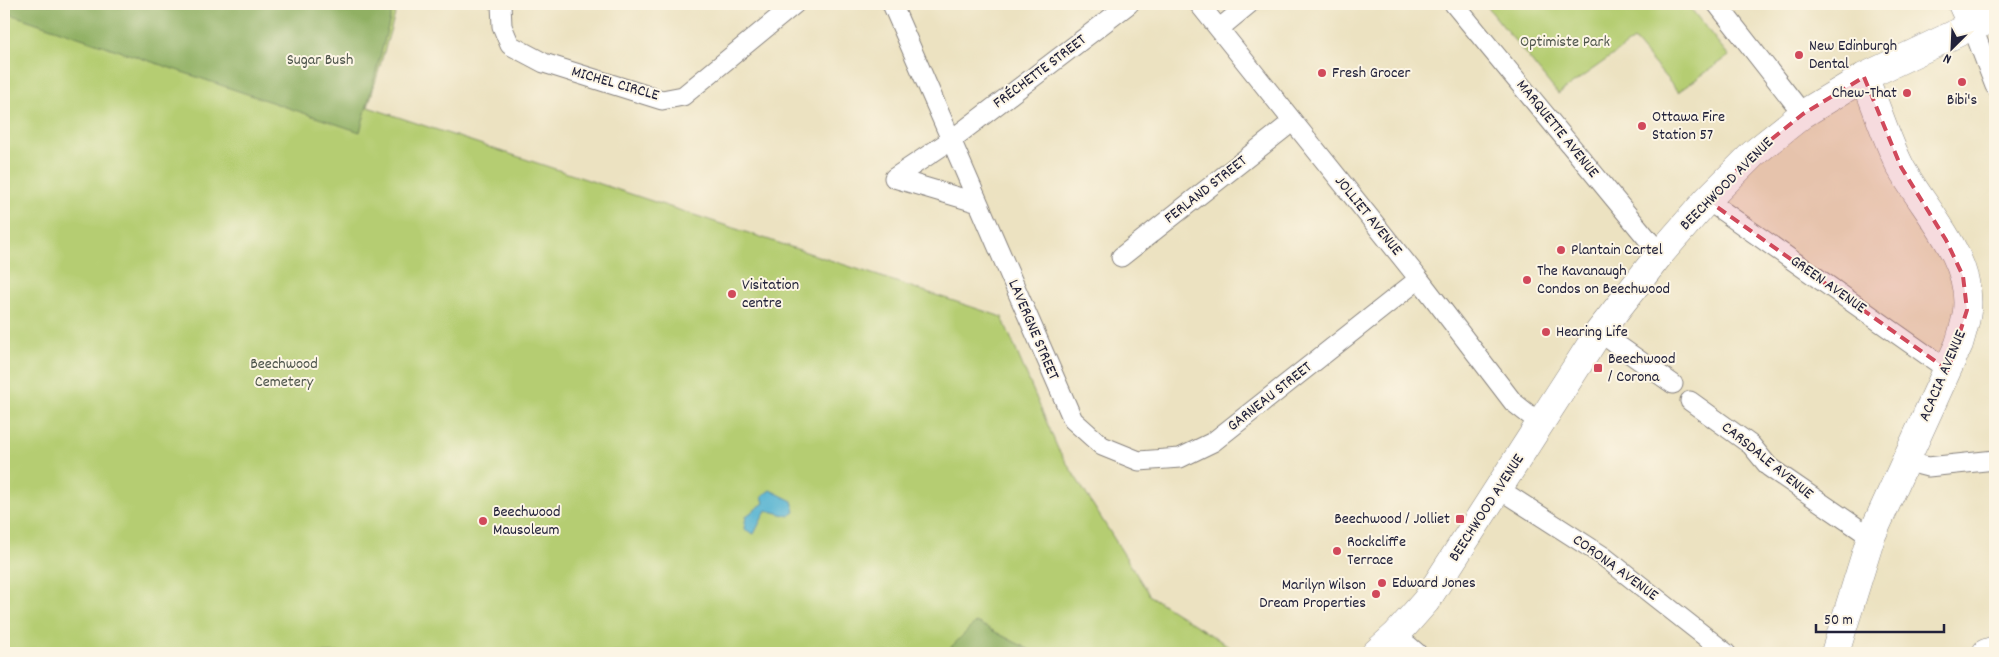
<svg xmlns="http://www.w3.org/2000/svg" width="1999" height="657" font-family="Dekko,sans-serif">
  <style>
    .green { fill: #b5cd72; stroke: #6c7856 }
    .forest { fill: #90b064; stroke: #596950 }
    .water { fill: #53b2d1; stroke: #3a6a86 }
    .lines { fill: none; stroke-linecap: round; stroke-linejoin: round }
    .street-casing { stroke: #87827e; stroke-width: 21 }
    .secondary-casing { stroke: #87827e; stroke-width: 29 }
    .street { stroke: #fff; stroke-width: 19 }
    .secondary { stroke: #fff; stroke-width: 28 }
    .marked { fill: #d1495b; fill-opacity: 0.2; stroke: #d1495b; stroke-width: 4; stroke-dasharray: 10 6; stroke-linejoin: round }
    .poi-dot { fill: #d1495b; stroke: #fcf5e5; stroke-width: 2 }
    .labels { text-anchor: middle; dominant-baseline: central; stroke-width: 4; stroke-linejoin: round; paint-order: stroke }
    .park-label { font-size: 16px; fill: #4e554c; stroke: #fcf5e5 }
    .poi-label { font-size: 16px; fill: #22223b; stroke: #fcf5e5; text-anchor: start }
    .street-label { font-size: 16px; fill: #22223b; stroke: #fcf5e5 }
  </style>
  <rect width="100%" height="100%" fill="#fcf5e5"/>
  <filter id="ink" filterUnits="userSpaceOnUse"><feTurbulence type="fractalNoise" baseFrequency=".02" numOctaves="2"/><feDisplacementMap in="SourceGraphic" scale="10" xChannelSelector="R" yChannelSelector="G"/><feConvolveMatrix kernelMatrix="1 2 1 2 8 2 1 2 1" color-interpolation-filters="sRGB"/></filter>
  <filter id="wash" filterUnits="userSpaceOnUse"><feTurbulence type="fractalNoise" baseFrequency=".0096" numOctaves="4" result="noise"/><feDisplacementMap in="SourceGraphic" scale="20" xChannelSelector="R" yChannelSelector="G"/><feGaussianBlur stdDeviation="1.12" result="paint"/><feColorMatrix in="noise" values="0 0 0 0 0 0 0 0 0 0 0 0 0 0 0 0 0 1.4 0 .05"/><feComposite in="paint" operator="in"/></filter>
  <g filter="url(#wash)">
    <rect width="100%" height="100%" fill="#ece2c1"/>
    <!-- green -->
    <path class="green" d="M 4,4 L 398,4 L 368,107 L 1002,317 L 1058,449 L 1150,596 L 1230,647 L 1234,653 L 4,653 Z
      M 1485,4 L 1687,4 L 1729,56 L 1678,92 L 1634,40 L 1558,94 Z"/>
    <!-- forest -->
    <path class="forest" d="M 4,4 L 394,4 L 360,132 L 4,12 Z
      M 976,622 L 1032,651 L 1044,653 L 945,653 Z
      M 4,650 L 80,653 L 4,653 Z"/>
    <!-- water -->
    <path class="water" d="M 770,490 L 792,501 L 795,512 L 789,516 L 766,510 L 754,534 L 744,529 L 746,516 L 764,503 L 762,496 Z"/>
  </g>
  <g filter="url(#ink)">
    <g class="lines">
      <!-- street casing -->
      <g class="street-casing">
        <path id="street" d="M 501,4 L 502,26 L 510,45 L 544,63 L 662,100 L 683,96 L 795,4
          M 892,4 L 1073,420 L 1102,446 L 1139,461 L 1180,458 L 1213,442 L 1419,279
          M 1199,4 L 1419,279 L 1513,402 L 1541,424
          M 1454,4 L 1660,254
          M 1717,4 L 1803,114
          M 1972,26 L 1995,86
          M 1220,28 L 1249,4
          M 1707,200 L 1948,370
          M 978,203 L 894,178 L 951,140 L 1129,4
          M 1121,257 L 1292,122
          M 1599,332 L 1673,384
          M 1690,401 L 1751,445 L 1769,467 L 1871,537
          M 1905,461 L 1928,467 L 1995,460
          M 1499,489 L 1603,556 L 1726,653
          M 1396,635 L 1417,653"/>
      </g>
      <!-- secondary casing -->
      <g class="secondary-casing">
        <path id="secondary" d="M 1962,4 L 1972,26
          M 1376,653 L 1396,635 L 1426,601 L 1599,332 L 1660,254 L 1707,200 L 1753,154 L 1803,114 L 1864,77 L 1972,26 L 1995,19
          M 1835,653 L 1871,537 L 1959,344 C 1962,333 1966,322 1967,311 C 1973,258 1925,211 1901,168 C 1886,139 1877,107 1864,77
          M 1986,653 L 1995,650"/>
      </g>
      <!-- street -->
      <use href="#street" class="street"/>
      <!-- secondary -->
      <use href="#secondary" class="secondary"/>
    </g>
  </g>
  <!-- marked area -->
  <path class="marked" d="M 1864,77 L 1901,167 L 1946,240 L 1963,276 L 1967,310 L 1948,370 L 1707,200 L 1753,154 L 1803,114 Z"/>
  <!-- markers -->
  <g class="poi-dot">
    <circle cx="1799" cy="55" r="5"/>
    <circle cx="1322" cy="73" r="5"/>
    <circle cx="1962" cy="82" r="5"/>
    <circle cx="1907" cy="93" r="5"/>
    <circle cx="1642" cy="126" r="5"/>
    <circle cx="1561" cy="250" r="5"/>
    <circle cx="1527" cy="280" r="5"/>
    <circle cx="732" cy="294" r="5"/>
    <circle cx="1546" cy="332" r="5"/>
    <rect x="1593" y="363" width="10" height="10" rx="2.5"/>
    <rect x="1455" y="514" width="10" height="10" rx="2.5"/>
    <circle cx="483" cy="521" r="5"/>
    <circle cx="1337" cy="551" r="5"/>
    <circle cx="1382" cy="583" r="5"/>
    <circle cx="1376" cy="594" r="5"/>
  </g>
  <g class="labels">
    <!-- park labels -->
    <g class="park-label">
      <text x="1565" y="42">Optimiste Park</text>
      <text x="320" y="60">Sugar Bush</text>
      <text x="284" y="364">Beechwood<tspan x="284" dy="18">Cemetery</tspan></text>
    </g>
    <!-- poi labels -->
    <g class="poi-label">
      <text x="1809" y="46">New Edinburgh<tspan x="1809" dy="18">Dental</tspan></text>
      <text x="1332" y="73">Fresh Grocer</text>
      <text x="1897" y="93" text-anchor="end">Chew-That</text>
      <text x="1962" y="100" text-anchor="middle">Bibi's</text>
      <text x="1652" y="117">Ottawa Fire<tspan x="1652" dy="18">Station 57</tspan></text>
      <text x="1571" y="250">Plantain Cartel</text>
      <text x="1537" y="271">The Kavanaugh<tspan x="1537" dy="18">Condos on Beechwood</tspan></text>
      <text x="742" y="285">Visitation<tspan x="742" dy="18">centre</tspan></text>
      <text x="1556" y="332">Hearing Life</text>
      <text x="1608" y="359">Beechwood<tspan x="1608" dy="18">/ Corona</tspan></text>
      <text x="493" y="512">Beechwood<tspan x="493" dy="18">Mausoleum</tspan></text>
      <text x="1450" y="519" text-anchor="end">Beechwood / Jolliet</text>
      <text x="1347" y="542">Rockcliffe<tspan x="1347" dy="18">Terrace</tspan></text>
      <text x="1392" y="583">Edward Jones</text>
      <text x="1366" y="585" text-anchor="end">Marilyn Wilson<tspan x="1366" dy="18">Dream Properties</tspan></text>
    </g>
    <!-- street labels -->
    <g class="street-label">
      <text transform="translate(1040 72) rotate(-37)">FRÉCHETTE STREET</text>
      <text transform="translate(615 84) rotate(16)">MICHEL CIRCLE</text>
      <text transform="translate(1557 129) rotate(51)">MARQUETTE AVENUE</text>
      <text transform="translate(1727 184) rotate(-45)">BEECHWOOD AVENUE</text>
      <text transform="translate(1206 190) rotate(-38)">FERLAND STREET</text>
      <text transform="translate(1368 216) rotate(51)">JOLLIET AVENUE</text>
      <text transform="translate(1828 285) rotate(35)">GREEN AVENUE</text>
      <text transform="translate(1033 330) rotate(67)">LAVERGNE STREET</text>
      <text transform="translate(1943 376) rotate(-67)">ACACIA AVENUE</text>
      <text transform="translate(1270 397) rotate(-38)">GARNEAU STREET</text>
      <text transform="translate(1767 461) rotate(39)">CARSDALE AVENUE</text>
      <text transform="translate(1487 508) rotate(-57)">BEECHWOOD AVENUE</text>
      <text transform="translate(1615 568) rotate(36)">CORONA AVENUE</text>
    </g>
  </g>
  <!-- margin -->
  <rect width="1999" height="657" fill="none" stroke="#fcf5e5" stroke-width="20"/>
  <!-- north arrow -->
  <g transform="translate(1952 48) rotate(204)" stroke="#fcf5e5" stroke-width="4" paint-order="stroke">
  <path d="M0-4L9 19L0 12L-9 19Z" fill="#22223b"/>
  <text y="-8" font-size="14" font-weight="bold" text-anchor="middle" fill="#22223b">N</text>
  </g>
  <!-- scale -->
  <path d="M1816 624v8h128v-8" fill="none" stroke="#22223b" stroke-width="2.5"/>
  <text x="1824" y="624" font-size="15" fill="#22223b" stroke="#fcf5e5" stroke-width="4" paint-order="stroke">50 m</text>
</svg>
